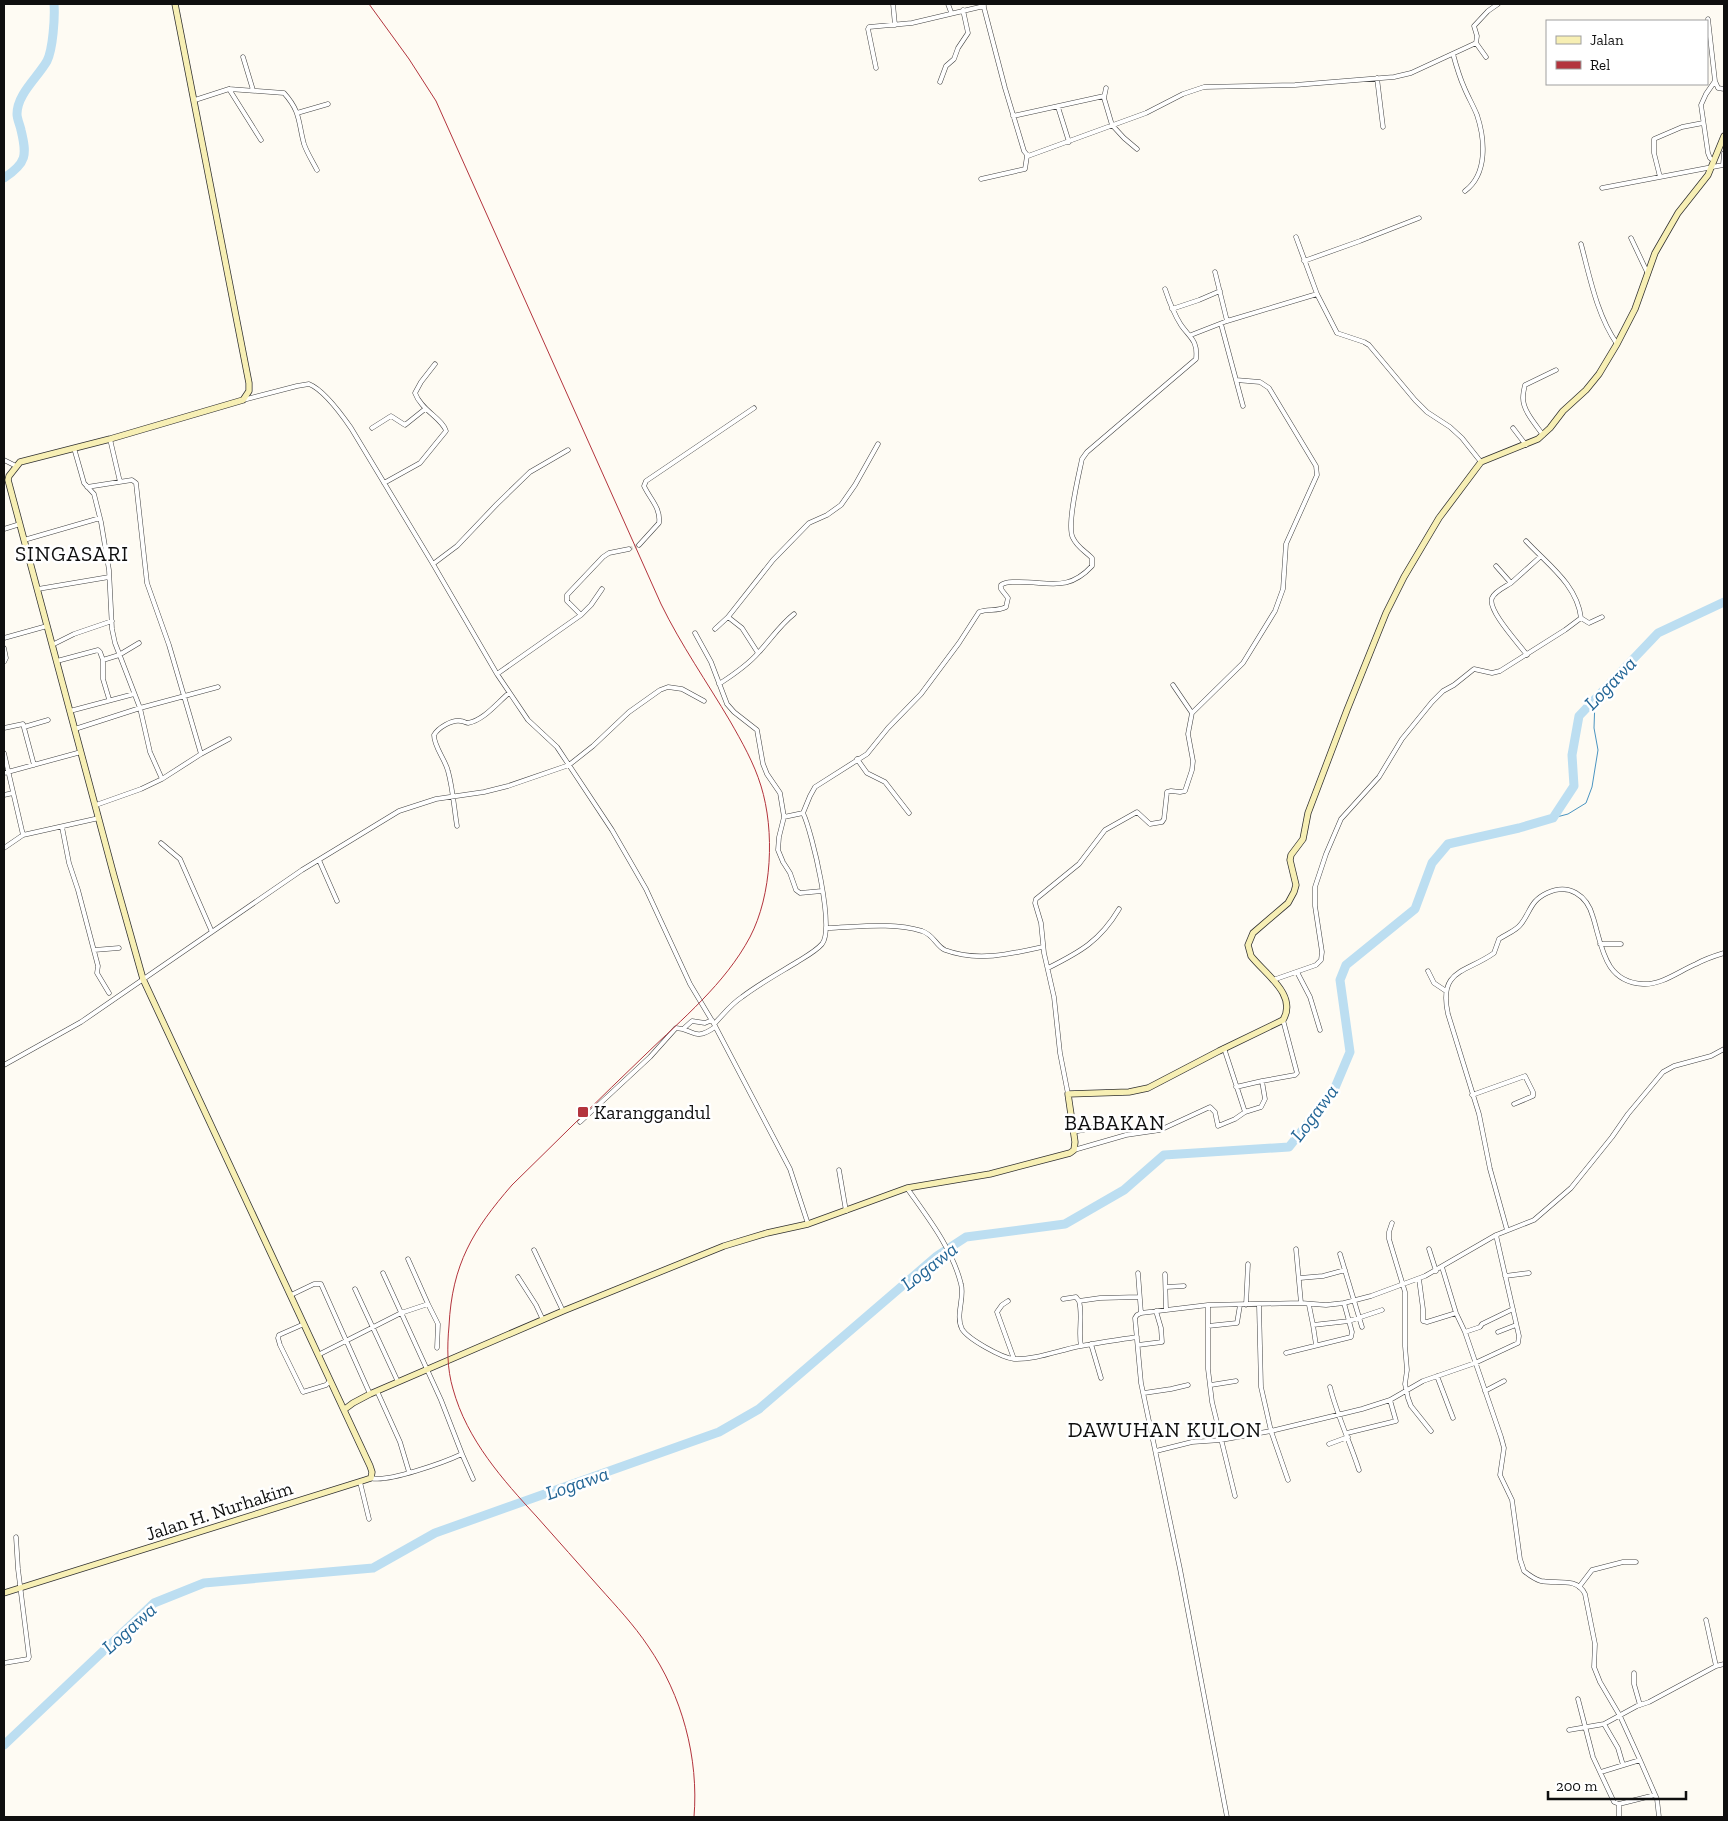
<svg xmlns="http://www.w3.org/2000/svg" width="1728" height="1821" font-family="'Zilla Slab',serif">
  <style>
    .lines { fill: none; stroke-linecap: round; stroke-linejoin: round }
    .stream { stroke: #4a94c1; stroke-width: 1 }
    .river { stroke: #bcdef1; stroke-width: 9 }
    .street-tunnel { stroke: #dad8d1; stroke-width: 4; stroke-dasharray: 4 2; stroke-linecap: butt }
    .street-casing { stroke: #424242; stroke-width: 5 }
    .secondary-casing { stroke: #313131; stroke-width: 7 }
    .street { stroke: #fff; stroke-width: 4 }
    .secondary { stroke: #f7efb4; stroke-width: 5.5 }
    .rail { stroke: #b3343d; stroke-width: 1 }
    .poi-dot { fill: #b3343d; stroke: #fff; stroke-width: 2 }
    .labels { text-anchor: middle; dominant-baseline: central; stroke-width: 5; stroke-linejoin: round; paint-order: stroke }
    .poi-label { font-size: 19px; fill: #0f0f0f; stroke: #fff; text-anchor: start }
    .street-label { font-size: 19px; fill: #0f0f0f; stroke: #fff }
    .water-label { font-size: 20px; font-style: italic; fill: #246696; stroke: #fff }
    .quarter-label { font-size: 21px; letter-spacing: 1px; fill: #0f0f0f; stroke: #fff }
  </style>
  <rect width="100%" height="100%" fill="#fefbf3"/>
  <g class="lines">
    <!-- stream -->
    <path class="stream" d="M 1553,818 L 1568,814 L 1586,803 L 1592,787 L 1598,750 L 1594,728 L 1595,699"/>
    <!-- river -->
    <path class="river" d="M 4,178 C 27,163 27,155 21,130 C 20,125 17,119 17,114 C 17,94 38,77 47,61 C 53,49 55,17 54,4
      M 4,1745 L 154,1603 L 204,1583 L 373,1568 L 435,1533 L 719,1432 L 759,1409 L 937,1256 L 966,1237 L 1065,1224 L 1124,1190 L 1164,1155 L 1289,1147 L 1334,1090 L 1350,1052 L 1340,980 L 1346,965 L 1415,909 L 1432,863 L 1448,844 L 1519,828 L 1553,818 L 1574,786 L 1572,755 L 1579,716 L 1658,633 L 1724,602"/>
    <!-- street-tunnel -->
    <path class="street-tunnel" d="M 629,549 L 639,545"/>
    <!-- street casing -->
    <g class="street-casing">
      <path id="street" d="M 893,4 L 895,25
        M 948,4 L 951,12
        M 983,4 L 1005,88 L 1024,151 L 1028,156 L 1146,113 L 1183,94 L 1204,87 L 1295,85 L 1394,77 L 1411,73 L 1476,43 L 1477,36 L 1474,26 L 1488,11 L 1498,4
        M 1708,19 L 1715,81
        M 1476,43 L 1486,57
        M 1453,54 C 1456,65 1459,76 1464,87 C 1468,97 1473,105 1477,115 C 1485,139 1488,174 1465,191
        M 243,57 L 253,90
        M 876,68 L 868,29 L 869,27 L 912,23 L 984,6
        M 1377,78 L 1383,127
        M 940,82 L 946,66 L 954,59 L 958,48 L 968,33 L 963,10
        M 1106,88 L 1104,98 L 1112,125 L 1124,138 L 1137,149
        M 229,89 L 261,140
        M 195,100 L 229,89 L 284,93 C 301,112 298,122 304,144 C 307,153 313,162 317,170
        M 1058,107 L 1069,142
        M 297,113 L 328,104
        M 1013,116 L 1104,96
        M 1714,161 L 1710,158 L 1708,153 L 1701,105 L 1706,94 L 1715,81 L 1718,88 L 1724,89
        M 1660,177 L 1654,153 L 1654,139 L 1682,127 L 1703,123
        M 981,179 L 1025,169 L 1027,156
        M 1602,188 L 1723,165 L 1724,153
        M 1296,237 L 1317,294 L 1337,333 L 1364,342 L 1369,345 L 1415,400 L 1427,412 L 1450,427 L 1462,438 L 1481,462
        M 1631,238 L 1648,274
        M 1581,244 C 1590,278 1597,315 1617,344
        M 1304,261 L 1360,241 L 1419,218
        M 1215,272 L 1227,321
        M 1172,309 L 1199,300 L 1220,291
        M 1221,324 L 1243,406
        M 1191,335 L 1227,321 L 1317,294
        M 243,400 L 297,386 L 309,384 C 324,390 342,415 351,428 L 433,564 L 497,674 L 528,720 L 557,747 L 612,830 L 646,889 L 690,984 L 714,1024 L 790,1169 L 808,1224
        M 372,428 L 391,416 L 405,425 L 425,409
        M 1513,428 L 1526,445
        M 1543,435 C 1536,425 1523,411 1523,398 C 1523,394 1524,389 1525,385 L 1556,370
        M 110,439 L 120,482
        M 74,448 L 84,483 L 94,494 L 101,522 L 109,570 L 112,629 L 115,643 L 140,708 L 150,752 L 162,779
        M 4,460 L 16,466
        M 384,483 L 420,463 L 446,431 C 443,419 421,410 415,393 L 421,382 L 435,364
        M 87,487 L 132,480 L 136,483 L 147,583 L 169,645 L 201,754 L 162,779 L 141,789 L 96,805
        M 4,529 L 20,524
        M 24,540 L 100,518
        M 1526,541 C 1547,564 1577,584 1581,618
        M 639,545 L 659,523 C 661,508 650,499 644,486 L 646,481 L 754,408
        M 433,564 L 457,546 L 497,504 L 530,472 L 568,450
        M 1496,566 L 1511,583 L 1540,557
        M 1511,583 C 1505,587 1495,591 1492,598 C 1487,610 1519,644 1527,655
        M 38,589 L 109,577
        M 581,615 L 567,601 L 567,595 L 603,557 L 609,553 L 629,549
        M 715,629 L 728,617
        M 695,633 L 711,662 L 727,704 L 734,712 L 757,730 L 763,764 L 767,774 L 780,793 L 784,817 L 803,813 L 810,796 L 815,787 L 867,754 L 888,728 L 921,694 L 959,643 L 979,612 C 988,608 997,612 1006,607 L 1008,598 L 1001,589 L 1001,585 C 1006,581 1011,582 1016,582 C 1048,581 1067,593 1092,566 L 1092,558 C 1085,551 1077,547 1073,538 C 1066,526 1079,474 1082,459 L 1087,452 L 1196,359 C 1198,340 1190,338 1181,325 C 1174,314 1169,301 1165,289
        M 4,638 L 47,626
        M 52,645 L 74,634 L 112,621
        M 4,648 L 6,658 L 4,662
        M 758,653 L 742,628 L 728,617 L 773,560 L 809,523 L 827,515 L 841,505 L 855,485 L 878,444
        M 57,661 L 98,650 L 100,652 L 103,660
        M 497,674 L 581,615 L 591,605 L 602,589
        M 719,684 C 733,675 748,665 759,652 C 771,639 780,625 794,614
        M 1173,685 L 1192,713
        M 109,699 L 103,679 L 103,660 L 119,655 L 139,643
        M 70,711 L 134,694
        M 24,727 L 48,720
        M 4,728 L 23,724 L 34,765
        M 75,729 L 140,708 L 218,687
        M 4,753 L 23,835
        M 201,754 L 229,739
        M 857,759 L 867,773 L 885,782 L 909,813
        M 4,773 L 81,752
        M 4,795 L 13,793
        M 784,817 L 779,837 L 778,850 L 783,862 L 790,873 L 796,890 L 800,893 L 822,891
        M 457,826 C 454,808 453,789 448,771 C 445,759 434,747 434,735 C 438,728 452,719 461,721 C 463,721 466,723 468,723 C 484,720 497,703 509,693
        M 62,827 L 69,863 L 78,890 L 98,966 L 97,973 L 109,993
        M 161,843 L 180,859 L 212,932
        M 4,848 L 23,835 L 99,818
        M 319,860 L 337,901
        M 827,928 C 858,927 892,922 922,931 C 934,935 936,946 945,950 C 977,962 1011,954 1042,947
        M 1600,944 L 1621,944
        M 94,950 L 119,948
        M 1048,968 C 1080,952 1100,941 1119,909
        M 1428,971 L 1434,983 L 1446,991
        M 1297,972 L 1310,997 L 1320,1030
        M 1273,980 L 1316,965 L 1321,960 L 1322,952 L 1315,906 L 1315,887 L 1326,854 L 1341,819 L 1379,777 L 1402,739 L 1432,702 L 1443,691 L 1454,685 L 1474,669 L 1492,673 L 1500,671 L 1565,630 L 1581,618 L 1589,623 L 1602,617
        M 714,1024 C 723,1015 731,1004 742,997 C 759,984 779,973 797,962 C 805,957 816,951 822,944 C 835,928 812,832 803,813
        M 683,1029 L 692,1021 L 705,1023 L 712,1020
        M 1224,1048 L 1245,1112
        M 4,1065 L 81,1022 L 302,870 L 399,811 L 436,799 L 484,792 L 508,786 L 569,765 L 593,746 L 629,712 L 660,690 L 668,687 L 682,689 L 704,701
        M 1236,1087 L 1262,1081
        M 1068,1094 L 1060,1053 L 1054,997 L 1044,953 L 1041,923 L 1035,903 L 1036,899 L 1079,864 L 1105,830 L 1137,812 L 1150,824 L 1162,822 L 1164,819 L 1167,792 L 1171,791 L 1180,792 L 1185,791 L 1192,770 L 1193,761 L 1188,734 L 1192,713 L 1243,663 L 1275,611 L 1283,589 L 1286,544 L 1317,475 L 1316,466 L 1269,388 L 1260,382 L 1236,380
        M 1472,1095 L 1525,1076 L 1533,1092 L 1533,1096 L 1514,1104
        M 580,1122 L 650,1057 L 676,1028 C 694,1029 694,1042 715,1027
        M 1073,1132 L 1092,1128
        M 1074,1150 L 1126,1135 L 1160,1130 L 1210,1107 L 1215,1112 L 1218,1126 L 1235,1119 L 1245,1112 L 1261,1107 L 1265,1099 L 1262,1081 L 1295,1075 L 1297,1073 L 1283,1020
        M 839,1170 L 846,1211
        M 907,1188 C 928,1218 952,1248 961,1284 C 965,1298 955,1315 962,1329 C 968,1339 1002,1358 1014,1359 C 1036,1360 1059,1350 1081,1346 C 1099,1342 1118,1340 1137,1337
        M 1392,1223 L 1389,1232 L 1389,1239 L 1405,1292 L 1405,1346 L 1407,1370 L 1405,1384 L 1408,1398 L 1411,1406 L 1431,1431
        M 1507,1230 L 1490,1169 L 1479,1114 L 1448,1014 C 1438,969 1466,973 1494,953 L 1499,939 C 1506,934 1516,931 1521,924 C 1531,911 1530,901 1547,893 C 1569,883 1587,895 1593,917 C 1602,946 1604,982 1643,984 C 1662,985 1679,971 1696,964 C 1705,959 1714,956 1724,953
        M 1296,1249 L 1301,1303
        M 1429,1249 L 1436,1271
        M 534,1250 L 563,1311
        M 1340,1254 L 1362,1327
        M 1442,1267 L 1456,1313 L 1465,1332 L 1501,1437 L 1504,1448 L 1500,1475 L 1512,1500 L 1520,1559 L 1524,1571 C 1529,1575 1534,1579 1541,1581 C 1557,1584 1577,1577 1585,1594 L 1595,1644 L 1594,1667 L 1600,1682 L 1620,1716 L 1640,1760 L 1657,1799 L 1659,1817
        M 1138,1273 L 1141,1313
        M 1165,1274 L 1166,1310
        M 1505,1276 L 1529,1273
        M 518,1277 L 536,1305 L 543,1320
        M 1300,1278 L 1323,1276 L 1345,1270
        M 1419,1279 L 1423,1309 L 1423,1321 L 1427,1322 L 1456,1313
        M 1166,1287 L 1184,1286
        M 355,1289 L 398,1382
        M 291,1295 L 314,1284 L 321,1284 L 370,1394
        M 1063,1299 L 1076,1297 L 1079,1301
        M 1008,1301 L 1002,1305 L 997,1312 L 1014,1359
        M 428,1304 L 438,1324 L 437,1348
        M 1208,1305 L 1208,1369 L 1212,1402 L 1235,1496
        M 1246,1305 L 1248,1264
        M 1259,1305 L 1261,1387 L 1271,1431 L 1288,1480
        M 1309,1305 L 1313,1325 L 1316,1345
        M 304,1324 L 279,1335 L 278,1338 L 280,1345 L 303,1392 L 326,1385 L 330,1381
        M 1313,1325 L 1349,1321 L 1382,1310
        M 1208,1326 L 1237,1323 L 1240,1305
        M 1465,1332 L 1480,1327 L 1482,1324 L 1513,1309
        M 1498,1332 L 1516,1325
        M 1091,1344 L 1101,1378
        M 1138,1345 L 1162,1342 L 1161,1328 L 1156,1311
        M 1081,1346 C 1078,1331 1083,1316 1079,1301 L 1100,1298 L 1139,1297
        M 1286,1353 L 1351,1337 L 1352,1332 L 1344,1303
        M 318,1355 L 401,1313 L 428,1304 L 408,1259
        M 1437,1376 L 1453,1418
        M 1211,1385 L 1236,1381
        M 1330,1387 C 1337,1415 1350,1442 1359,1470
        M 377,1391 L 400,1442 L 409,1472
        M 1485,1391 L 1504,1381
        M 1144,1393 L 1171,1389 L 1188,1385
        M 1347,1433 L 1396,1421 L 1390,1400
        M 1329,1444 L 1348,1437
        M 1156,1451 L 1192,1442 L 1221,1440 L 1271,1431 L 1362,1409 L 1390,1400 L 1423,1381 L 1475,1363 L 1518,1343 L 1519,1336 L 1496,1235
        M 462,1454 L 473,1479
        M 371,1478 C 387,1483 445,1462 462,1454 L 441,1400 L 383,1273
        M 360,1482 L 369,1519
        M 1579,1587 L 1592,1570 L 1623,1562 L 1636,1562
        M 1706,1620 L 1716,1666
        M 4,1663 L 28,1659 L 29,1657 L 18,1569 L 16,1537
        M 1634,1673 L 1634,1684 L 1640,1705
        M 1578,1699 L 1593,1757 L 1614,1802 L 1619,1804 L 1655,1795
        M 1604,1724 L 1618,1748 L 1623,1765
        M 1569,1730 L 1604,1724 L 1637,1706 L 1649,1702 L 1716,1666 L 1724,1664
        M 1601,1772 L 1640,1760
        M 1619,1804 L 1619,1817
        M 1227,1817 L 1180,1569 L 1141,1383 L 1135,1318 L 1137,1315 L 1141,1313 L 1208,1305 L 1301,1303 L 1326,1305 L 1344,1303 L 1371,1296 L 1425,1276 L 1496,1235 L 1534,1220 L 1571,1188 L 1612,1137 L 1628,1114 L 1663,1072 L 1674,1066 L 1711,1056 L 1724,1049"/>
    </g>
    <!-- secondary casing -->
    <g class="secondary-casing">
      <path id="secondary" d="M 345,1409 L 353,1403 L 370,1394 L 563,1311 L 724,1246 L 767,1233 L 808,1224 L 907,1188 L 990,1174 L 1070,1153 L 1074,1150 L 1075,1142 L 1068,1094 L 1129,1092 L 1148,1088 L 1219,1051 L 1283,1020 C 1298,995 1265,974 1251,956 L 1248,945 L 1253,933 L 1288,903 L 1294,892 L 1296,885 L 1290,860 L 1291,855 L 1303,839 L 1308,813 L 1347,710 L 1386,613 L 1404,577 L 1439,518 L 1481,462 L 1538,439 L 1550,428 L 1563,411 L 1586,390 L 1599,374 L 1617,344 L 1635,309 L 1655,253 L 1678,213 L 1708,175 L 1724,136
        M 4,1593 L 365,1480 L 371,1478 L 372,1472 L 370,1466 L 143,979 L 114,876 L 8,480 L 9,476 L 20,462 L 110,439 L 243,400 L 249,391 L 249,383 L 175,4"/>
    </g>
    <!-- street -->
    <use href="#street" class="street"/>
    <!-- secondary -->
    <use href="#secondary" class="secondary"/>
    <!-- rail -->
    <path class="rail" d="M 369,4 L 409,59 L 436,101 L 661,604 C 681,645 707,682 730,721 C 742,742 754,763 761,786 C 775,831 772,895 750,937 C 725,984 682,1019 645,1055 C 600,1098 556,1142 512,1185 C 473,1230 452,1264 449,1326 C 447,1347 447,1369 453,1389 C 467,1440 503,1480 537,1517 C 558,1541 579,1564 600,1588 C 616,1606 634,1625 648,1646 C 682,1695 699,1758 694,1817"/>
  </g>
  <!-- markers -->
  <rect class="poi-dot" x="577" y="1106" width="12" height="12" rx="2.5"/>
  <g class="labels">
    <!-- poi labels -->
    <g class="poi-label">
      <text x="594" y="1112">Karanggandul</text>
    </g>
    <!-- street labels -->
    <g class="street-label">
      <text transform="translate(219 1511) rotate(-18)">Jalan H. Nurhakim</text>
    </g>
    <!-- water labels -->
    <g class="water-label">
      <text transform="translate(1610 683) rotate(-46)">Logawa</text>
      <text transform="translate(1314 1113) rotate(-53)">Logawa</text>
      <text transform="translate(929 1266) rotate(-38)">Logawa</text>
      <text transform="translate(577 1483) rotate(-19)">Logawa</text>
      <text transform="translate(129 1628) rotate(-42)">Logawa</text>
    </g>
    <!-- quarter labels -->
    <g class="quarter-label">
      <text x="72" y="553">SINGASARI</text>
      <text x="1115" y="1122">BABAKAN</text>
      <text x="1165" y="1429">DAWUHAN KULON</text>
    </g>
  </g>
  <!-- border -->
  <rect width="1728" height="1821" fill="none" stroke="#0f0f0f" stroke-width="10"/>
  <!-- legend -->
  <rect x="1546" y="20" width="162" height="65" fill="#ffffff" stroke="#9f9f9f"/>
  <rect x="1556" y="36" width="25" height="8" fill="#f7efb4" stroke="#9f9f9f"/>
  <text x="1590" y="45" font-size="15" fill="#0f0f0f">Jalan</text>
  <rect x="1556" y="61" width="25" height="8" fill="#b3343d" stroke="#9f9f9f"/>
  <text x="1590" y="70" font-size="15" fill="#0f0f0f">Rel</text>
  <!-- scale -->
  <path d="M1548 1791v8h138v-8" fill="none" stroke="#0f0f0f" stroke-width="2.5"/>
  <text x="1556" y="1791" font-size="15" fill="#0f0f0f" stroke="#ffffff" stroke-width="4" paint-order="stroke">200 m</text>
</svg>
